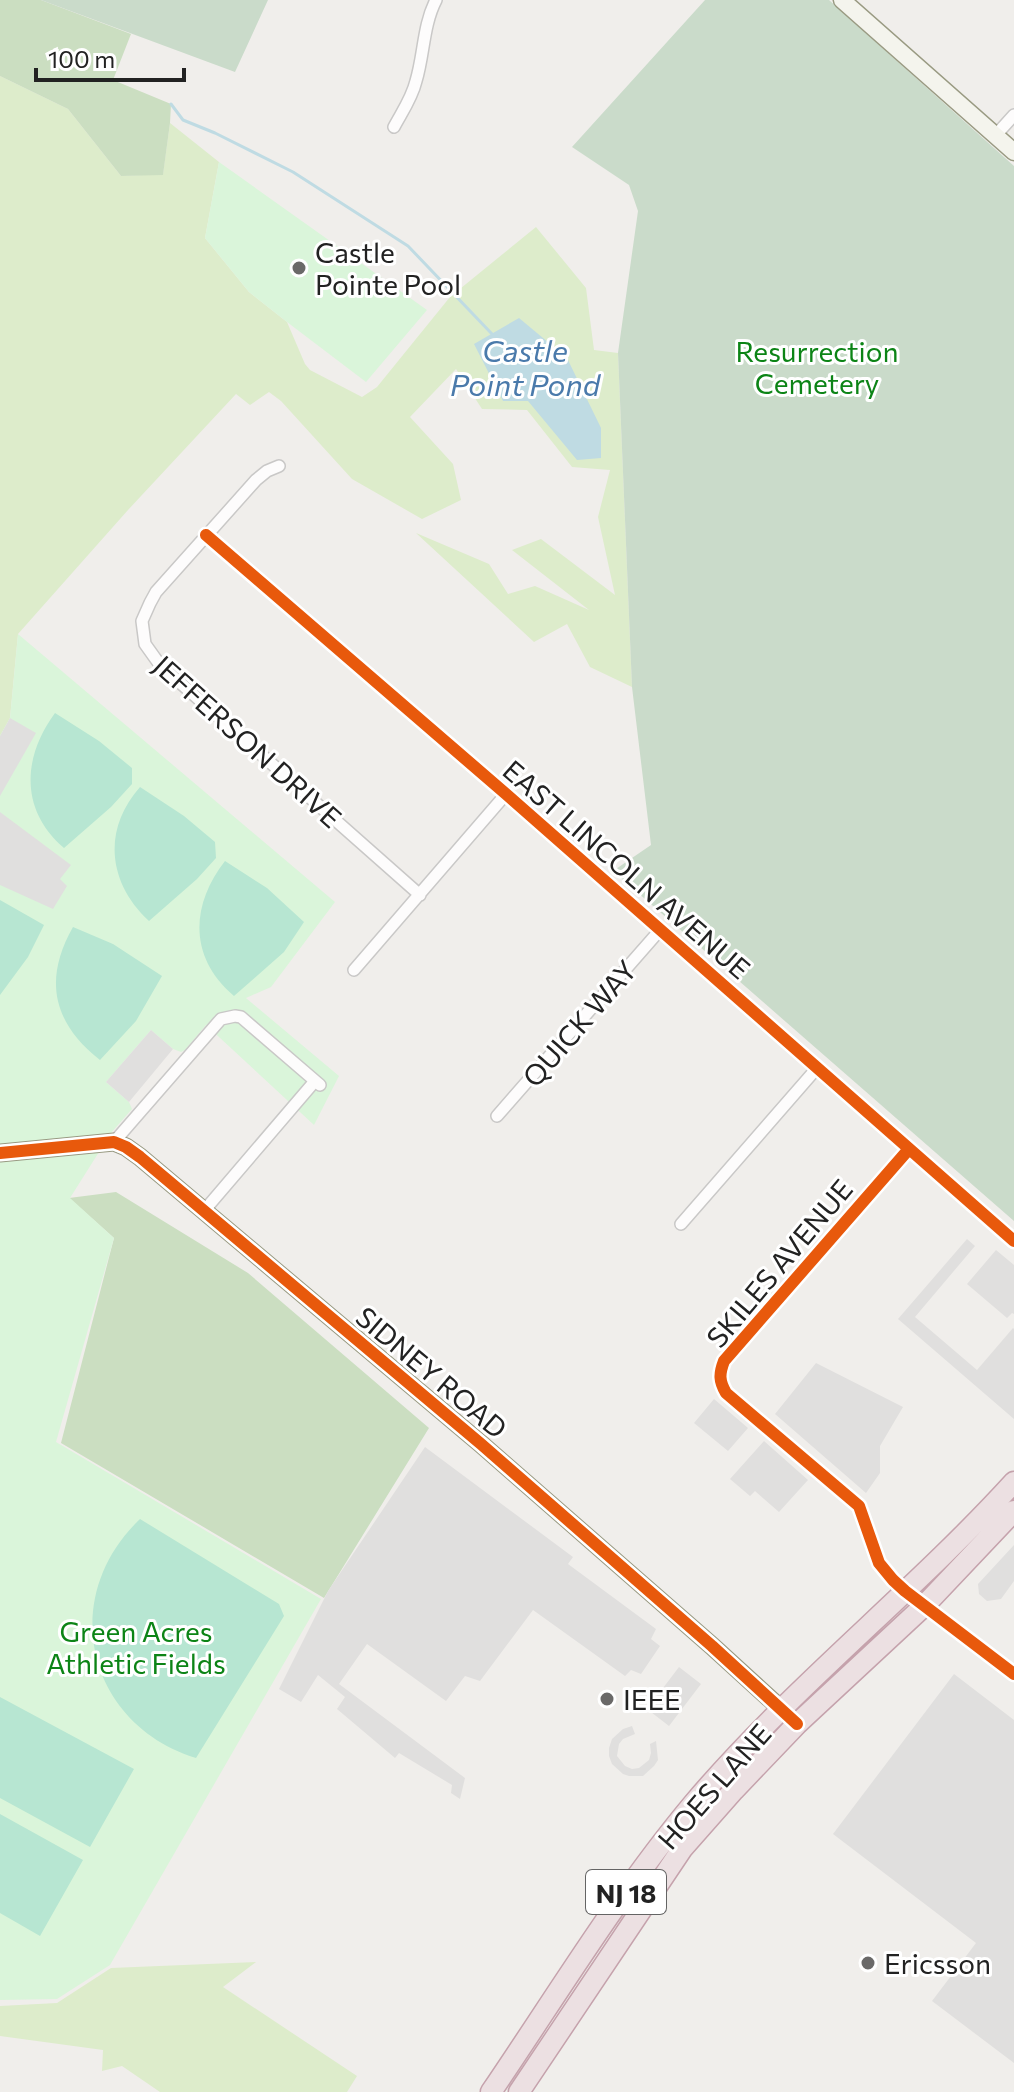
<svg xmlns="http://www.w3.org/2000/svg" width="1014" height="2092" font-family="Commissioner,sans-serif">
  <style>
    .grass { fill: #ddeccb }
    .forest { fill: #cbdec1 }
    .cemetery { fill: #cadbca }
    .park { fill: #daf5da }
    .pitch { fill: #b7e6d2 }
    .parking { fill: #e0dfde }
    .water { fill: #bfdbe3 }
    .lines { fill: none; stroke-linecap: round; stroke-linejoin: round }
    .stream { stroke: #bfdbe3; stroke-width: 3 }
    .street-casing { stroke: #c9c8c7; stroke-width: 14 }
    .secondary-casing { stroke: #999a82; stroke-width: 19 }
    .highway-casing { stroke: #c5a2ac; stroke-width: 23 }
    .street { stroke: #fdfcfc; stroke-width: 11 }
    .secondary { stroke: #f4f4ed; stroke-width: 16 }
    .highway { stroke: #ece0e2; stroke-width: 20 }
    .cycleway-casing { stroke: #fff; stroke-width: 17 }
    .cycleway { stroke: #e8590c; stroke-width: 12 }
    .poi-dot { fill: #6a6968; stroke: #fff; stroke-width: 3 }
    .labels { text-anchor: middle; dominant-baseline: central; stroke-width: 6; stroke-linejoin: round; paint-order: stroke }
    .shield { fill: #fff; stroke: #646464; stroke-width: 2 }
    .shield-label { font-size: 26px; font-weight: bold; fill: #222 }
    .poi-label { font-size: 28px; fill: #222; stroke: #fff; text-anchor: start }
    .park-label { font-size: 28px; fill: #0c8416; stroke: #fff }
    .street-label { font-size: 28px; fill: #222; stroke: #fff }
    .water-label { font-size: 30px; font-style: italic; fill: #4a7aab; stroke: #fff }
  </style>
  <rect width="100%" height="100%" fill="#f0eeeb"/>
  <!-- grass -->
  <path class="grass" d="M 0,76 L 68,109 L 121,176 L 163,174 L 170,123 L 219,162 L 205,238 L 249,292 L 287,322 L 305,364 L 310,370 L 362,397 L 377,387 L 450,297 L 536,227 L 586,288 L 594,350 L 618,353 L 632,687 L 590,667 L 567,624 L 534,642 L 416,533 L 489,564 L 508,594 L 535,586 L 589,610 L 512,550 L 541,539 L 615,595 L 598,517 L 610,470 L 572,467 L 527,410 L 482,409 L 456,369 L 410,417 L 453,464 L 461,500 L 422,519 L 352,479 L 281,401 L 269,392 L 250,405 L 236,394 L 128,510 L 18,634 L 10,718 L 0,736 Z
    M 256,1962 L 223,1987 L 357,2076 L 347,2092 L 160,2092 L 122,2066 L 102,2071 L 103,2050 L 0,2036 L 0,2006 L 57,2003 L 111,1968 Z"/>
  <!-- forest -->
  <path class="forest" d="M 0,0 L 41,0 L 131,34 L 113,80 L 171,104 L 170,123 L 163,175 L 121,176 L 68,109 L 0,76 Z
    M 116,1192 L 248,1273 L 429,1428 L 324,1598 L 61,1443 L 114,1238 L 69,1198 Z"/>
  <!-- cemetery -->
  <path class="cemetery" d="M 41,0 L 268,0 L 235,72 Z
    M 705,0 L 829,0 L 1014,166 L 1014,1221 L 613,871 L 651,845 L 632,687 L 618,353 L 638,211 L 629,185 L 572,147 Z"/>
  <!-- park -->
  <path class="park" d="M 219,162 L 427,310 L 366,382 L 287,322 L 249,292 L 205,238 Z
    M 18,634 L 335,902 L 271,987 L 246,998 L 339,1076 L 314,1125 L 206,1025 L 185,1050 L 181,1052 L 173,1049 L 151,1030 L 106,1082 L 129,1102 L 132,1109 L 111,1133 L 70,1198 L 114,1238 L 56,1442 L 321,1599 L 110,1965 L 57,1999 L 0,2000 L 0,736 L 10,718 Z"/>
  <!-- pitch -->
  <path class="pitch" d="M 55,713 L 99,741 L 132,768 L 132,784 L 111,807 L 64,848 C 20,810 22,758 55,713 Z
    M 140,787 L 184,816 L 215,842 L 216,858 L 197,879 L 149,921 C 108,883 102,830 140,787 Z
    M 225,861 L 267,888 L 304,922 L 284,952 L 234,996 C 189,958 190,906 225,861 Z
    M 0,900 L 44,925 L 28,957 L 0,995 Z
    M 73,927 L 113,944 L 162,976 L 136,1021 L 100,1060 C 53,1023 43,980 73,927 Z
    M 140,1519 L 279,1604 L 284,1616 L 196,1758 C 87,1724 57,1598 140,1519 Z
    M 0,1697 L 134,1769 L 90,1847 L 0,1798 Z
    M 0,1814 L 83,1860 L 40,1936 L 0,1913 Z"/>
  <!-- parking -->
  <path class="parking" d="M 10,718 L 36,733 L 0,796 L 0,736 Z
    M 0,812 L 71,865 L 60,879 L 67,886 L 53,909 L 0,885 Z
    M 151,1030 L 173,1049 L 129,1102 L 106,1082 Z
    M 967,1239 L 975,1246 L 915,1317 L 977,1370 L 1013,1328 L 1014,1329 L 1014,1419 L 898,1319 Z
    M 996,1250 L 1014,1265 L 1014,1314 L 1012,1313 L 1007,1318 L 967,1284 Z
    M 816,1363 L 903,1407 L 880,1446 L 880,1473 L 866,1493 L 775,1414 Z
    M 714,1399 L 748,1428 L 728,1451 L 694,1423 Z
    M 764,1441 L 808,1480 L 779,1512 L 755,1491 L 750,1496 L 730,1479 Z
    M 425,1447 L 573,1557 L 568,1564 L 656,1629 L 651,1639 L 660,1646 L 641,1674 L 631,1670 L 625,1676 L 533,1610 L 480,1681 L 465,1676 L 446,1701 L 367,1644 L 339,1684 L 465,1778 L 460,1799 L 451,1793 L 452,1785 L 399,1753 L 395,1758 L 337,1709 L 345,1697 L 318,1675 L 301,1702 L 279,1689 L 328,1591 Z
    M 1014,1545 L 1014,1581 L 1001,1599 L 987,1601 L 979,1594 L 978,1584 Z
    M 679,1667 L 701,1684 L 669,1726 L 647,1709 Z
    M 954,1674 L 1014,1720 L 1014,2063 L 932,2001 L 976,1943 L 833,1834 Z
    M 632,1726 L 635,1734 L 623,1739 L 619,1744 L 617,1756 L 625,1766 L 632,1769 L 639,1768 L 649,1760 L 651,1753 L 650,1744 L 656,1741 L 658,1760 L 654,1766 L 643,1776 L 629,1776 L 623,1774 L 612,1764 L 609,1756 L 609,1748 L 612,1739 L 623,1729 Z"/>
  <!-- water -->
  <path class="water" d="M 519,318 L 567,358 L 601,428 L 601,458 L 577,460 L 528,401 L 503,401 L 474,344 Z"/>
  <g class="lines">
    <!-- stream -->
    <path class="stream" d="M 171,104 L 183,120 L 215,133 L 293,172 L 408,246 L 492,334"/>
    <!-- street casing -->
    <g class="street-casing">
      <path id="street" d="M 394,127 C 402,112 412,98 416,81 C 424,55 423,25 436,0
        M 995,136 L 1014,115
        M 279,466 L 267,471 L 256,480 L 156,592 L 150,603 L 142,621 L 145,644 L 160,665 L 420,895
        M 206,535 L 506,794 L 1014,1241
        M 354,970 L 506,794
        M 497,1116 L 660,930
        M 114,1142 L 221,1019 L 235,1016 L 241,1017 L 320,1085
        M 909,1149 L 724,1361 C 719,1374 719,1381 726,1393 L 859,1506 L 879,1563 L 893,1580 L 905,1591 L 1014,1674
        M 203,1212 L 315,1081
        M 681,1224 L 817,1068"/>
    </g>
    <!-- secondary casing -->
    <g class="secondary-casing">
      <path id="secondary" d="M 842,0 L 1014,152
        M 0,1153 L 114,1142 L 126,1147 L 140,1157 L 481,1444 L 712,1646 L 790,1717"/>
    </g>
    <!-- highway casing -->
    <g class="highway-casing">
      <path id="highway" d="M 491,2092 C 557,1995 618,1894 693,1804 C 791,1688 912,1594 1014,1482
        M 519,2092 L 682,1849 L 734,1790 L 797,1724 L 924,1606 L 1014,1511"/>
    </g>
    <!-- street -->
    <use href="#street" class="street"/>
    <!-- secondary -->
    <use href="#secondary" class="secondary"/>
    <!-- highway -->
    <use href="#highway" class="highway"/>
    <!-- cycleway casing -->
    <g class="cycleway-casing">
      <path id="cycleway" d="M 206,535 L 506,794 L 1014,1241
        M 909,1149 L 724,1361 C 719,1374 719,1381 726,1393 L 859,1506 L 879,1563 L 893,1580 L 905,1591 L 1014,1674
        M 0,1153 L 114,1142 L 126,1147 L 140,1157 L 481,1444 L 712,1646 L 797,1724"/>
    </g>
    <!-- cycleway -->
    <use href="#cycleway" class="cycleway"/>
  </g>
  <!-- markers -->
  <g class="poi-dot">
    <circle cx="299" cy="268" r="8"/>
    <circle cx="607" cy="1699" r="8"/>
    <circle cx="868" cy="1963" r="8"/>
  </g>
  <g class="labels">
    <!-- shield labels -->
    <rect class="shield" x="586" y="1870" width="80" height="44" rx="6"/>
    <g class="shield-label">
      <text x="626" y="1892">NJ 18</text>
    </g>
    <!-- poi labels -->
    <g class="poi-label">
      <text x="315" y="252">Castle<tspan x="315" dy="32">Pointe Pool</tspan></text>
      <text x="623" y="1699">IEEE</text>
      <text x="884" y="1963">Ericsson</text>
    </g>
    <!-- park labels -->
    <g class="park-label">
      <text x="817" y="351">Resurrection<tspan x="817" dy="32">Cemetery</tspan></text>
      <text x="136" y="1631">Green Acres<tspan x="136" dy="32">Athletic Fields</tspan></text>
    </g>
    <!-- street labels -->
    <g class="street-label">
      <text transform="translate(248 741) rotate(42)">JEFFERSON DRIVE</text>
      <text transform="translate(627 869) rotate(41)">EAST LINCOLN AVENUE</text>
      <text transform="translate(579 1023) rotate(-49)">QUICK WAY</text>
      <text transform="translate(779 1263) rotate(-50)">SKILES AVENUE</text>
      <text transform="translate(432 1372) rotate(40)">SIDNEY ROAD</text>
      <text transform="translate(714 1786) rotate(-49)">HOES LANE</text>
    </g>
    <!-- water labels -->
    <g class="water-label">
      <text x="525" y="349">Castle<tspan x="525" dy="34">Point Pond</tspan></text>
    </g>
  </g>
  <!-- scale -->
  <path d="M36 68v12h148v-12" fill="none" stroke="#222222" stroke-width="4"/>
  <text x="48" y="68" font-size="24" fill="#222222" stroke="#ffffff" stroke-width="6" paint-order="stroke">100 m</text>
</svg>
